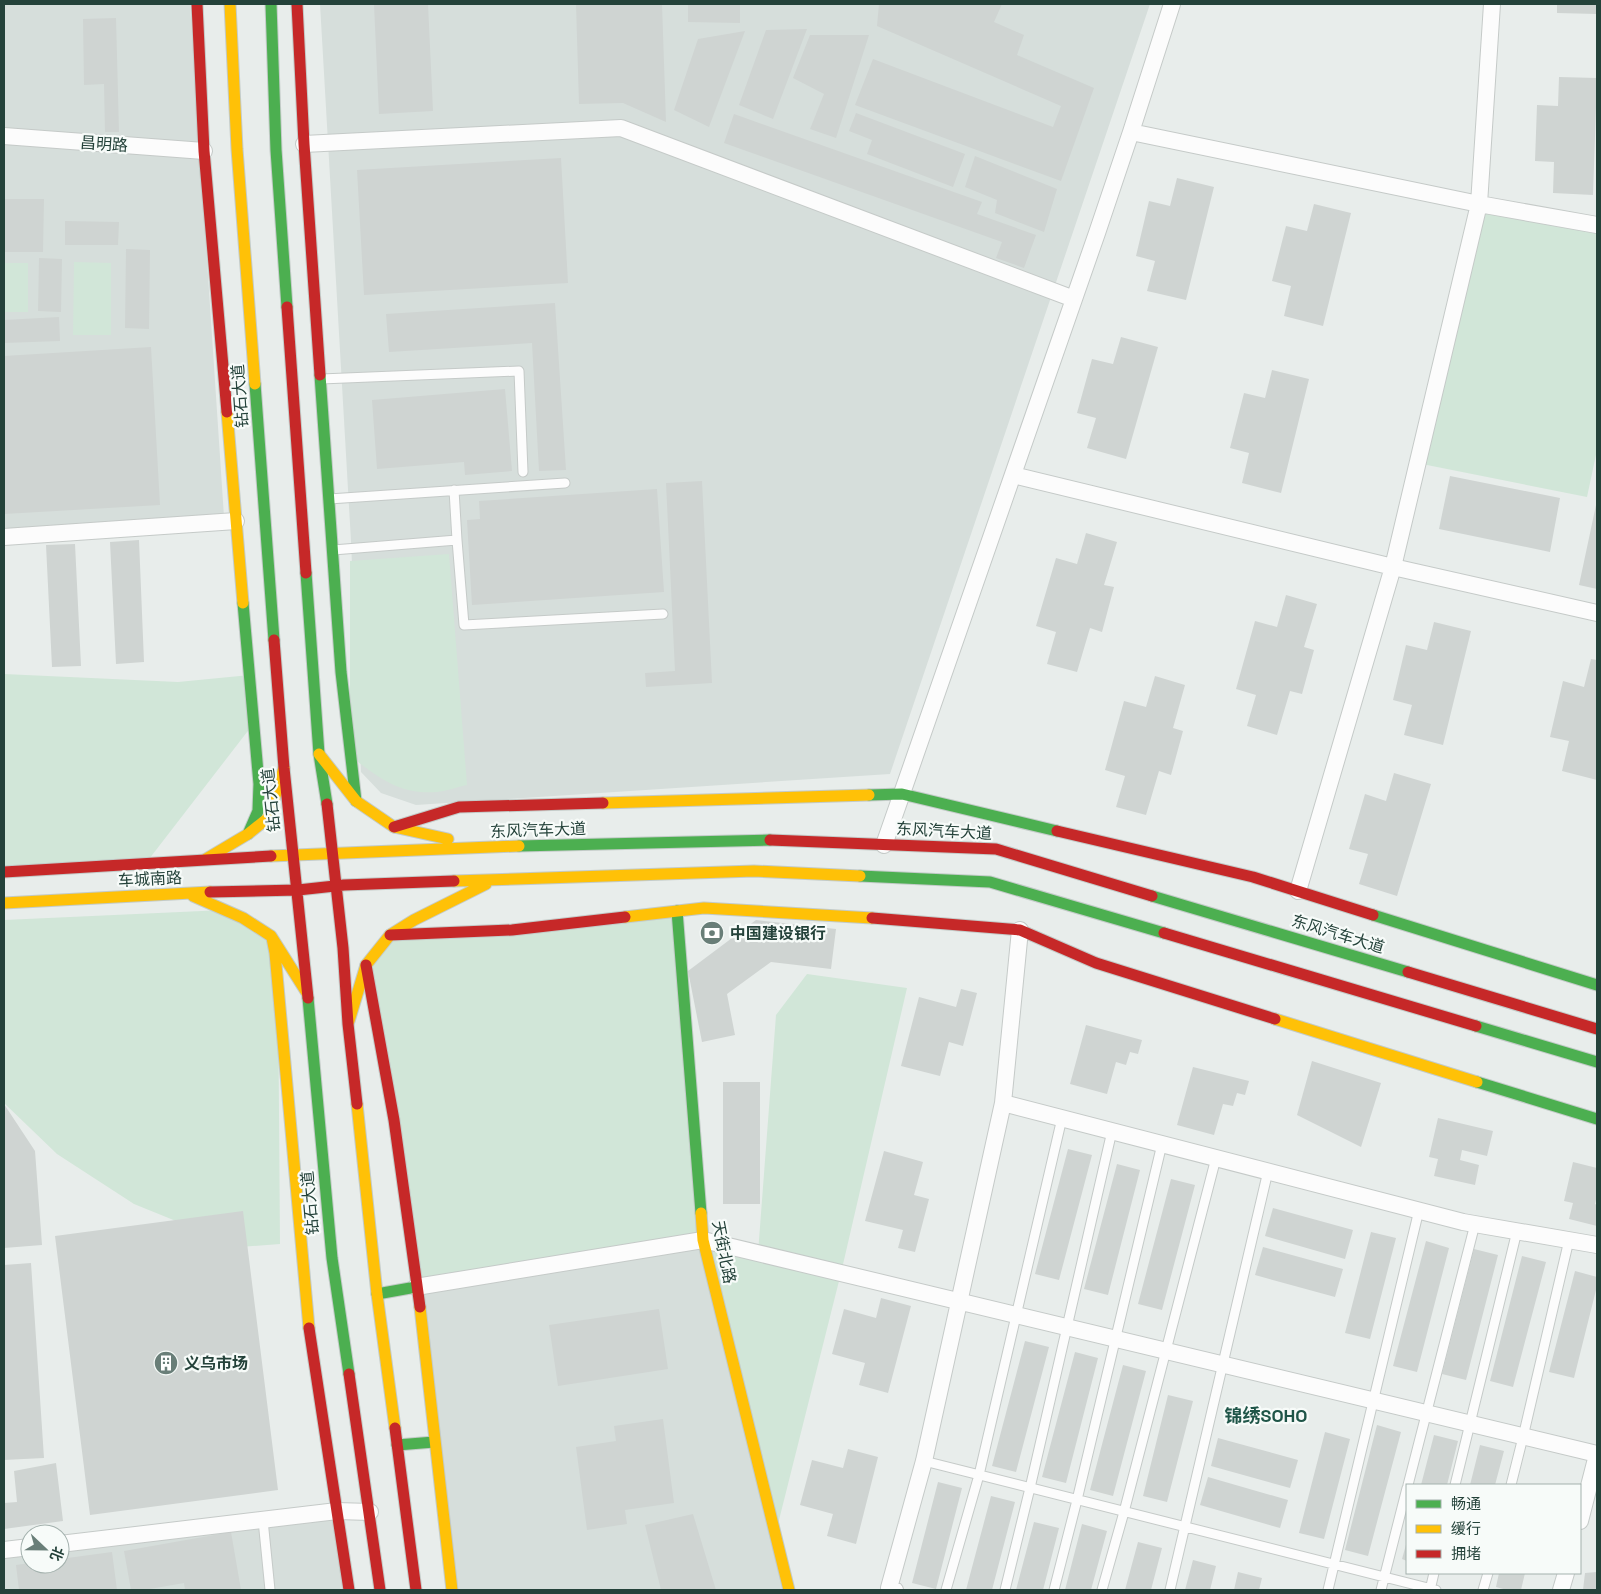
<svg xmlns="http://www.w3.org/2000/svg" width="1601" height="1594" font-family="'Space Grotesk','Noto Sans SC',sans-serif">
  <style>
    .built { fill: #d6dedb }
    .green { fill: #d1e6d8 }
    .building { fill: #cfd4d2 }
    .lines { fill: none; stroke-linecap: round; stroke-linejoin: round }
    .lane-casing { stroke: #c5cac8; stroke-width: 11 }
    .street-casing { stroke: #c5cac8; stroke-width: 18 }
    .fast-casing { stroke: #c3cbc8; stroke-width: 13 }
    .slow-casing { stroke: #c3cbc8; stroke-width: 13 }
    .jam-casing { stroke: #c3cbc8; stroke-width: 13 }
    .lane { stroke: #fcfcfc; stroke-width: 9 }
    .street { stroke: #fcfcfc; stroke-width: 16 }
    .fast { stroke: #4caf50; stroke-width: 11 }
    .slow { stroke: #ffc107; stroke-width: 11 }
    .jam { stroke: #c62828; stroke-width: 11 }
    .labels { text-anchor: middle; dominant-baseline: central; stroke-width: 4.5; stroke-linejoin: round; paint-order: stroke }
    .street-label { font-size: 16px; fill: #24423a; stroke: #f7fbf9 }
    .poi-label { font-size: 16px; font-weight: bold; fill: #24423a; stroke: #f7fbf9; text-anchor: start }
    .neighbourhood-label { font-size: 18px; font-weight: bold; fill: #1f5548; stroke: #f7fbf9 }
  </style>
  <rect width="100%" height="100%" fill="#e8edeb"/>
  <!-- built -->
  <path class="built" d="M 4,4 L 190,4 L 224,517 L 4,530 Z
    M 320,4 L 1150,4 L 890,774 L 416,805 L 381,793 L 361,772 L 351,541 Z
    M 703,1240 L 789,1590 L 452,1590 L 416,1287 Z
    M 337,1511 L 349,1590 L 4,1590 L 4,1550 L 30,1547 L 30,1564 L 60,1564 L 60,1544 Z"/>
  <!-- green -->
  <path class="green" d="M 1479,204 L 1597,225 L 1597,450 L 1587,497 L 1417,463 Z
    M 74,262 L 111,263 L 111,335 L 73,335 Z
    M 4,263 L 28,263 L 28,312 L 4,312 Z
    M 449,554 L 467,785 C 457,787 447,791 437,792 C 399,795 378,777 350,756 L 350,561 Z
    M 4,674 L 178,682 L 250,675 L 254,723 L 146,863 L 4,872 Z
    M 224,910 L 271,936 L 278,980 L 280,1244 L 240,1247 L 134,1204 L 57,1154 L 4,1103 L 4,920 Z
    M 677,911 L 703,1240 L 758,1253 L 776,1015 L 807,974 L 907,988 L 841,1273 L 775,1536 L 703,1240 L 416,1287 L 366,965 L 390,935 Z"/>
  <!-- building -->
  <path class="building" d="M 374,4 L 428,4 L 433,111 L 379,114 Z
    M 576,4 L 662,4 L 666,122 L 623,103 L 579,104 Z
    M 688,4 L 740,4 L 740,23 L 688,22 Z
    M 879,4 L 1002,4 L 994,22 L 1024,35 L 1017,55 L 1094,88 L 1061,181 L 855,105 L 873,59 L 1053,127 L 1061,106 L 877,26 Z
    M 1557,4 L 1597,4 L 1597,14 L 1557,13 Z
    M 116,18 L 119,132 L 105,132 L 104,84 L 84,85 L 83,19 Z
    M 807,29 L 773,119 L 739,105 L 766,30 Z
    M 745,31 L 709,127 L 674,110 L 698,39 Z
    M 810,35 L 869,35 L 836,138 L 810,129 L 824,94 L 793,78 Z
    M 1559,77 L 1597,78 L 1593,195 L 1553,193 L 1554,162 L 1535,161 L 1537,105 L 1558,106 Z
    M 856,113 L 965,154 L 953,187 L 867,154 L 872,140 L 849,131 Z
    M 734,114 L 982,202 L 977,214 L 1036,235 L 1024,268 L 996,258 L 1002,242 L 724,143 Z
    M 975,156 L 1057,189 L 1044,232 L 995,213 L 997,200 L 965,187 Z
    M 561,158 L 568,283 L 364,295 L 357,170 Z
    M 1177,178 L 1214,187 L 1186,300 L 1147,291 L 1155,261 L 1136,256 L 1149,201 L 1170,206 Z
    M 4,199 L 44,199 L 43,252 L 4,252 Z
    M 1314,204 L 1351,213 L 1323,326 L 1284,316 L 1291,286 L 1272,281 L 1286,226 L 1307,231 Z
    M 65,221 L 119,222 L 118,245 L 65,245 Z
    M 126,249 L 150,250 L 149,329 L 125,328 Z
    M 39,258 L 62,259 L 61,312 L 38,311 Z
    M 555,303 L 566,470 L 539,471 L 532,343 L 389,352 L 386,314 Z
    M 59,317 L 60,341 L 4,343 L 4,320 Z
    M 1121,337 L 1158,347 L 1126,459 L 1087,448 L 1096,418 L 1077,413 L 1092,359 L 1113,364 Z
    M 151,347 L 160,505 L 4,514 L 4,356 Z
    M 1272,370 L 1309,379 L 1281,493 L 1242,483 L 1249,453 L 1230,448 L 1244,393 L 1265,398 Z
    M 505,389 L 512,471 L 465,475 L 464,462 L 377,469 L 372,400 Z
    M 1450,476 L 1560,498 L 1550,552 L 1439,529 Z
    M 702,481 L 712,683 L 646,687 L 645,673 L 675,671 L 666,483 Z
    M 657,489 L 664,592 L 472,605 L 467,520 L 480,519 L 479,501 Z
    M 1596,505 L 1597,505 L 1597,589 L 1579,585 Z
    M 1086,533 L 1117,542 L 1104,585 L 1114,587 L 1102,632 L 1090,628 L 1077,672 L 1047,664 L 1056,632 L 1036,626 L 1056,558 L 1077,564 Z
    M 139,540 L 144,662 L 116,664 L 110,542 Z
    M 75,544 L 81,666 L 52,667 L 46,545 Z
    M 1286,595 L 1317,604 L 1304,647 L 1314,650 L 1302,694 L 1290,691 L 1277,735 L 1247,726 L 1256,695 L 1236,689 L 1255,621 L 1277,627 Z
    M 1434,622 L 1471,631 L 1443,745 L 1404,735 L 1412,705 L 1393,700 L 1406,645 L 1427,650 Z
    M 1591,659 L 1597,660 L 1597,780 L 1562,771 L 1569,741 L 1550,737 L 1563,681 L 1584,687 Z
    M 1155,676 L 1185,685 L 1173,728 L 1183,731 L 1171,775 L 1159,771 L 1146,815 L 1116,807 L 1125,776 L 1105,770 L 1124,701 L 1146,707 Z
    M 1394,773 L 1431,784 L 1397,896 L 1359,884 L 1368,854 L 1349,849 L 1365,794 L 1386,801 Z
    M 756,920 L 836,929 L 831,969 L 771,962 L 727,994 L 735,1035 L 702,1042 L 688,971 Z
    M 961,989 L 977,993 L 963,1046 L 949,1042 L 940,1076 L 901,1066 L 919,997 L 956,1007 Z
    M 1086,1025 L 1142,1040 L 1138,1054 L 1130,1052 L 1126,1065 L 1116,1062 L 1107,1094 L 1070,1084 Z
    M 1312,1061 L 1381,1083 L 1361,1147 L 1297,1115 Z
    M 1193,1067 L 1249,1081 L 1245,1095 L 1237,1093 L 1233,1106 L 1223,1104 L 1214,1135 L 1177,1125 Z
    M 723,1082 L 760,1082 L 760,1204 L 723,1204 Z
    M 4,1104 L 35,1151 L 42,1245 L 4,1248 Z
    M 1438,1118 L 1493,1131 L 1487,1156 L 1462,1150 L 1460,1160 L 1479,1165 L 1475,1185 L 1434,1176 L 1438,1159 L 1429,1157 Z
    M 1068,1149 L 1092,1155 L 1059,1280 L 1035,1274 Z
    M 884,1151 L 923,1162 L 914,1195 L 929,1199 L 915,1252 L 898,1248 L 903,1230 L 865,1221 Z
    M 1573,1162 L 1597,1168 L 1597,1195 L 1595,1204 L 1597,1205 L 1597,1226 L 1569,1219 L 1573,1203 L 1564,1201 Z
    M 1117,1164 L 1140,1170 L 1108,1295 L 1084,1289 Z
    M 1171,1179 L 1195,1185 L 1162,1310 L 1138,1304 Z
    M 1273,1208 L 1353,1230 L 1345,1259 L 1265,1236 Z
    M 243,1211 L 278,1490 L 90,1515 L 55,1236 Z
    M 1371,1232 L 1396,1238 L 1370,1339 L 1345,1333 Z
    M 1426,1241 L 1449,1248 L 1417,1372 L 1393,1366 Z
    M 1263,1247 L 1343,1269 L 1335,1297 L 1255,1275 Z
    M 1474,1249 L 1498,1255 L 1466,1380 L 1442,1374 Z
    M 1522,1256 L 1546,1262 L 1513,1387 L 1490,1381 Z
    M 31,1263 L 44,1458 L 4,1460 L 4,1265 Z
    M 1575,1271 L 1597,1277 L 1597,1286 L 1574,1378 L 1549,1372 Z
    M 881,1298 L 911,1306 L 888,1393 L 859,1385 L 865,1363 L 832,1354 L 844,1309 L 876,1318 Z
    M 659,1309 L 668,1369 L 558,1386 L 549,1325 Z
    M 1025,1341 L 1049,1347 L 1016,1472 L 992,1466 Z
    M 1075,1352 L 1098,1358 L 1066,1483 L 1042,1477 Z
    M 1123,1365 L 1146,1371 L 1113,1496 L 1090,1490 Z
    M 1168,1395 L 1193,1401 L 1167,1502 L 1143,1496 Z
    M 663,1419 L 674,1503 L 625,1510 L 627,1524 L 587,1530 L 576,1447 L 616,1441 L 614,1426 Z
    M 1377,1425 L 1401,1432 L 1368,1556 L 1345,1550 Z
    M 1325,1432 L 1350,1439 L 1324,1539 L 1299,1533 Z
    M 1434,1435 L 1458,1441 L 1447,1485 L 1421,1485 Z
    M 1218,1438 L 1298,1460 L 1290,1488 L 1211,1466 Z
    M 1480,1445 L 1504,1451 L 1495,1485 L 1470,1485 Z
    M 848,1449 L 878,1457 L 856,1544 L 827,1536 L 833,1514 L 800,1505 L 812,1460 L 843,1468 Z
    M 56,1463 L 63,1521 L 4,1529 L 4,1503 L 17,1502 L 14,1471 Z
    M 1208,1477 L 1288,1500 L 1280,1528 L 1200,1505 Z
    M 938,1482 L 962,1488 L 936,1589 L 912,1583 Z
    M 991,1496 L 1015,1502 L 992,1590 L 966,1590 Z
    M 693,1514 L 716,1590 L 661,1590 L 645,1525 Z
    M 1034,1522 L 1059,1528 L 1043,1590 L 1016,1590 Z
    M 1082,1524 L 1107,1531 L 1091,1590 L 1065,1590 Z
    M 231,1532 L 241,1590 L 185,1590 L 184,1583 L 144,1590 L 131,1590 L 124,1551 Z
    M 1407,1541 L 1407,1561 L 1402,1559 Z
    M 1138,1542 L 1162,1548 L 1151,1590 L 1125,1590 Z
    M 112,1552 L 117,1590 L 19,1590 L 16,1565 L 30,1563 L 60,1564 L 60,1559 Z
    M 1193,1560 L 1216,1566 L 1210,1590 L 1185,1590 Z
    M 1238,1572 L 1262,1578 L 1259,1590 L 1234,1590 Z
    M 1597,1572 L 1597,1590 L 1583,1590 L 1585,1573 Z
    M 1499,1573 L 1525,1573 L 1521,1590 L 1507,1590 L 1496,1587 Z"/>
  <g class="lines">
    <!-- lane casing -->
    <g class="lane-casing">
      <path id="lane" d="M 321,379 L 519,371 L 523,472
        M 454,490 L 457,540
        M 329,499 L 565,483
        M 333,550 L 457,540 L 464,625 L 663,614
        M 924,1461 L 1436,1590
        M 1408,1485 L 1475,1224
        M 1455,1485 L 1517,1231
        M 1511,1485 L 1523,1437 L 1569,1240
        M 263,1520 L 270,1590
        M 946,1590 L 979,1475 L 1062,1118
        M 1005,1590 L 1030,1488 L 1112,1131
        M 1054,1590 L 1077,1500 L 1162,1144
        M 1102,1590 L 1124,1512 L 1216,1158
        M 1170,1590 L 1268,1171
        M 1328,1590 L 1419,1210
        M 1381,1590 L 1407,1488
        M 1430,1590 L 1434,1573
        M 1483,1590 L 1488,1573"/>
    </g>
    <!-- street casing -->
    <g class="street-casing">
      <path id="street" d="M 1131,132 L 1479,204 L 1597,225
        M 4,136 L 204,151
        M 304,144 L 621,128 L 1074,299
        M 1013,475 L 1393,567 L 1597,613
        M 4,537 L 236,521
        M 884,845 L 1097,233 L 1131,132 L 1172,4
        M 1298,891 L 1393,567 L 1479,204 L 1492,4
        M 1003,1103 L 1463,1222 L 1597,1245
        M 416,1287 L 703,1240 L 1597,1454
        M 1580,1521 L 1597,1455
        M 60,1544 L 337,1511 L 370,1512
        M 4,1550 L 30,1547
        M 895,1590 L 889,1588 L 924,1461 L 1003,1103 L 1020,930
        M 1561,1590 L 1566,1573"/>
    </g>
    <!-- fast casing -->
    <g class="fast-casing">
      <path id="fast" d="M 271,4 L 276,150 L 287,307
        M 320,375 L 341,672 L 356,801
        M 255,384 L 274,640
        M 306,573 L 319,754 L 327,804
        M 243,603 L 259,784 L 258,811 L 248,834
        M 869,795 L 902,794 L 1057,831
        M 519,846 L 770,840
        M 860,876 L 990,882 L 1164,933
        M 1152,896 L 1408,972
        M 677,911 L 701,1213
        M 1373,915 L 1597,985
        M 308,998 L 332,1258 L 349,1374
        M 1476,1026 L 1597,1062
        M 1477,1082 L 1597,1119
        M 377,1294 L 416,1287
        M 397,1445 L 434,1442"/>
    </g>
    <!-- slow casing -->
    <g class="slow-casing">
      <path id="slow" d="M 230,4 L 237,149 L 255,384
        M 227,412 L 243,603
        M 319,754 L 356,801 L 394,827 L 448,839
        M 603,803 L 869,795
        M 271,856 L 519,846
        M 206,859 L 248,834 L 268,818 L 284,768
        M 454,881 L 754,871 L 860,876
        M 193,896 L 243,918 L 271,936 L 307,993
        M 4,903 L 210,892
        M 625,917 L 704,908 L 872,918
        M 272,938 L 275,953 L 309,1328
        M 1275,1019 L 1477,1082
        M 349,1021 L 366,965 L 390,935 L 414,920 L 486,884
        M 357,1104 L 377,1294 L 395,1428
        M 701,1213 L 703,1240 L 789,1590
        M 420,1307 L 452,1590"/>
    </g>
    <!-- jam casing -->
    <g class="jam-casing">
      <path id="jam" d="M 197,4 L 204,151 L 227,412
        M 297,4 L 304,144 L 320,375
        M 287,307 L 306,573
        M 274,640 L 284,768 L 308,998
        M 327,804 L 343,948 L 348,1024 L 357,1104
        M 394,827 L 459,807 L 603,803
        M 1057,831 L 1253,877 L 1373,915
        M 770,840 L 996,849 L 1152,896
        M 4,872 L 271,856
        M 210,892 L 298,890 L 344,885 L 454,881
        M 872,918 L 1020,930 L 1096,963 L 1275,1019
        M 1164,933 L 1476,1026
        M 390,935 L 512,930 L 625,917
        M 366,965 L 394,1120 L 420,1307
        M 1408,972 L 1597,1029
        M 309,1328 L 349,1590
        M 349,1374 L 380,1590
        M 395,1428 L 416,1590"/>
    </g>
    <!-- lane -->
    <use href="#lane" class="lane"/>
    <!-- street -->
    <use href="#street" class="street"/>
    <!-- fast -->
    <use href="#fast" class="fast"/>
    <!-- slow -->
    <use href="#slow" class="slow"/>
    <!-- jam -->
    <use href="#jam" class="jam"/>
  </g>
  <!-- icons -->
  <defs>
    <g id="bank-disc" transform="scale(1.25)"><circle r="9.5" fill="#697e78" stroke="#f7fbf9"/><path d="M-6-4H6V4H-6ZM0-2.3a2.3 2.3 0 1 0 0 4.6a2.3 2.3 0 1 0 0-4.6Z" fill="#fff"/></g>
    <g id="building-disc" transform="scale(1.25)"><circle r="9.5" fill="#697e78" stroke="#f7fbf9"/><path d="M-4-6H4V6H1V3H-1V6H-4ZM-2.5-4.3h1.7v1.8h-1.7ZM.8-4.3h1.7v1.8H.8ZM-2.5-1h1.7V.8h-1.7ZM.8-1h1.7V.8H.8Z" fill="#fff"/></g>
  </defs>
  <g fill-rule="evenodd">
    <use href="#bank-disc" x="712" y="933"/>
    <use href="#building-disc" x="166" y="1363"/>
  </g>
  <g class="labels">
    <!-- street labels -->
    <g class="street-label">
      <text transform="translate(104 144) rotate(4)">昌明路</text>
      <text transform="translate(240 396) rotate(-94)">钻石大道</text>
      <text transform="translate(271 800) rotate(-96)">钻石大道</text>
      <text transform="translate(538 830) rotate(-2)">东风汽车大道</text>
      <text transform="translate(944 831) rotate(3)">东风汽车大道</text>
      <text transform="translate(150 879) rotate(-3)">车城南路</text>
      <text transform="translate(1338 934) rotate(17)">东风汽车大道</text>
      <text transform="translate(310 1203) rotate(-95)">钻石大道</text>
      <text transform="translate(724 1252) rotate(79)">天街北路</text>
    </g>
    <!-- poi labels -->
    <g class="poi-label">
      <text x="730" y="933">中国建设银行</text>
      <text x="184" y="1363">义乌市场</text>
    </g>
    <!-- neighbourhood labels -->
    <g class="neighbourhood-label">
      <text x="1266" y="1415">锦绣SOHO</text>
    </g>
  </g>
  <!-- border -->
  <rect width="1601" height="1594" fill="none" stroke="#24423a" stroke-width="10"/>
  <!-- legend -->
  <rect x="1406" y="1484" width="175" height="90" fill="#f7fbf9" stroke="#a3b1ad"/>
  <rect x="1416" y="1500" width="25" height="8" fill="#4caf50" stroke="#a3b1ad"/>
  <text x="1451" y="1509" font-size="15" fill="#24423a">畅通</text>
  <rect x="1416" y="1525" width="25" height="8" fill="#ffc107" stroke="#a3b1ad"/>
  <text x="1451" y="1534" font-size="15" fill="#24423a">缓行</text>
  <rect x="1416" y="1550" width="25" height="8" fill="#c62828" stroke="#a3b1ad"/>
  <text x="1451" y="1559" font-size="15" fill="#24423a">拥堵</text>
  <!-- north arrow -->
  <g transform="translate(45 1549) rotate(112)"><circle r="24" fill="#f7fbf9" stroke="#a3b1ad"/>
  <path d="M0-4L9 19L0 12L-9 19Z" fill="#697e78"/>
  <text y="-8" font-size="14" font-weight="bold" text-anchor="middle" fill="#24423a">北</text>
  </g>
</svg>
